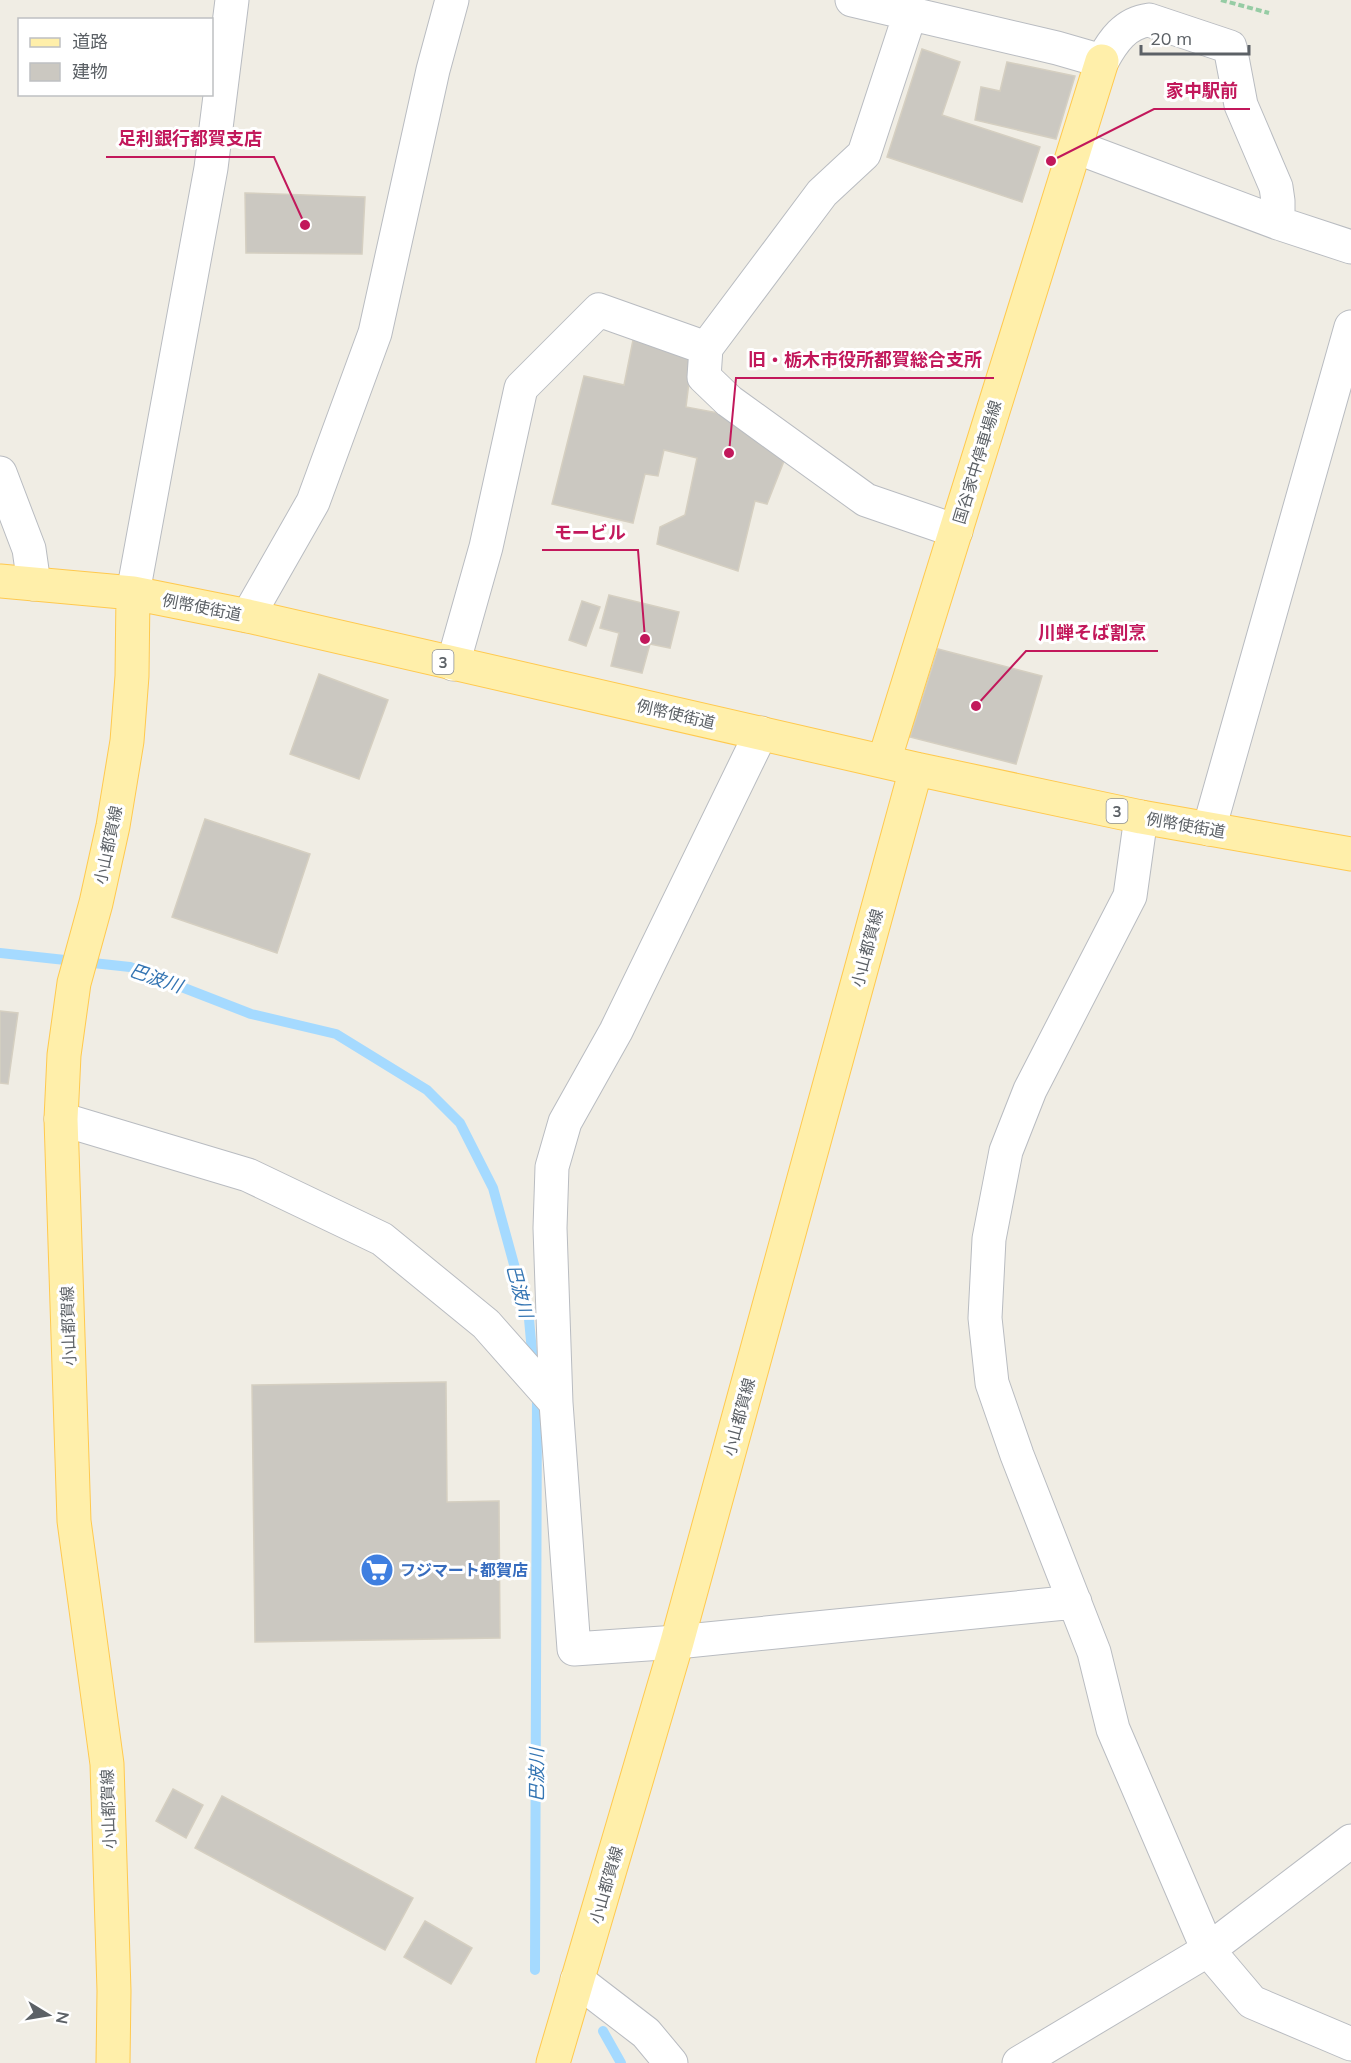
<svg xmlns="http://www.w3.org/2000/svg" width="1351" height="2063" font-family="Mulish,'Noto Sans JP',sans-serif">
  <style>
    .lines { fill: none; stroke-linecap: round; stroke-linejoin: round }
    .stream { stroke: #a5daff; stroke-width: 10 }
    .building { fill: #cbc8c1; stroke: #d5cfc1; stroke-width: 1.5 }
    .minor-casing { stroke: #b9bcc1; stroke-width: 35 }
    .major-casing { stroke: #ffc94e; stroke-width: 35 }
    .path { stroke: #96cca4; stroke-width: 4; stroke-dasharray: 6 3; stroke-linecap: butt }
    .minor { stroke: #fff; stroke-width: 33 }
    .major { stroke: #ffefaa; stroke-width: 33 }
    .labels { text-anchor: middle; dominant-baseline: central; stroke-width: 6; stroke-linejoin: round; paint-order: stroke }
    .shield { fill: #fff; stroke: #8d9094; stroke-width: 1.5 }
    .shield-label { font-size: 15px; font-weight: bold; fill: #5c6166 }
    .street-label { font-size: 16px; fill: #5c6166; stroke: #fff }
    .shop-label { font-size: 16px; font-weight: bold; fill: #366cbe; stroke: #fff; text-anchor: start }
    .water-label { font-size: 18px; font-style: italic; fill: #3475b3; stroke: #fff }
    .leader { fill: none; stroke: #c2185b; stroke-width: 2 }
    .callout-dot { fill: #c2185b; stroke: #fff; stroke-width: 2 }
    .callout-label { font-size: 18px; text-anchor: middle; font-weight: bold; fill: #c2185b; stroke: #fff; stroke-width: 6; stroke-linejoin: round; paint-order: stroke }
  </style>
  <rect width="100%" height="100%" fill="#f0ede4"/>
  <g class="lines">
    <!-- stream -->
    <path class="stream" d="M 0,953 L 130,967 L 251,1014 L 336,1034 L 427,1090 L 460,1123 L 493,1188 L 529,1319 L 533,1363
      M 535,1970 L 537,1394
      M 603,2031 L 621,2063"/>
  </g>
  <!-- building -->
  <path class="building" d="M 922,49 L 960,62 L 942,115 L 1040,147 L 1022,202 L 887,157 Z
    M 1007,62 L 1075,76 L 1056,139 L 975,120 L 981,87 L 1000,91 Z
    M 245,193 L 365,197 L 362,254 L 246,253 Z
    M 633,340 L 692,358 L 686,407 L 734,416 L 786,456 L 767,504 L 755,501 L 738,571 L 657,544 L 660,527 L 685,515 L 697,458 L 664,450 L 658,476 L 645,474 L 633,523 L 552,504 L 584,376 L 624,385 Z
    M 609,595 L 679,612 L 670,648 L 650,644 L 642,673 L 611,666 L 619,633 L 600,628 Z
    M 582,601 L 600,607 L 586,646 L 569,640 Z
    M 938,649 L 1042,676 L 1016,764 L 910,737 Z
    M 319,674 L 388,700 L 359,779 L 290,754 Z
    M 205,819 L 310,854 L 277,953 L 172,917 Z
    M 0,1011 L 18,1013 L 8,1084 L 0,1083 Z
    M 446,1382 L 447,1502 L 499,1501 L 500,1638 L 255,1642 L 252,1385 Z
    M 173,1789 L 203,1805 L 186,1838 L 156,1821 Z
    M 222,1796 L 413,1898 L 385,1950 L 195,1848 Z
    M 425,1921 L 472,1948 L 451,1984 L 404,1957 Z"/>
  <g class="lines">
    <!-- minor casing -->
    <g class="minor-casing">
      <path id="minor" d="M 852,0 L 1057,48 L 1102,61 C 1113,41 1125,23 1149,20 L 1230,47 L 1241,105 L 1276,187 L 1278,201 L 1278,223
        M 1076,147 L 1278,223 L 1351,247
        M 706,348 L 822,193 L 864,154 L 910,14
        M 0,473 L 29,549 L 34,584
        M 133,593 L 211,168 L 232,0
        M 248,616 L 313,502 L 375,333 L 433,70 L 452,0
        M 453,664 L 486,547 L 521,388 L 599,310 L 706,348 L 704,377 L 729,401 L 866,500 L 956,531
        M 761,733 L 616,1031 L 565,1122 L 552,1167 L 550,1228 L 556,1403 L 574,1649 L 677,1642 L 1075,1602
        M 1141,817 L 1130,896 L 1030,1090 L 1006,1151 L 989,1239 L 985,1318 L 992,1383 L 1017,1455 L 1094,1652 L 1113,1729 L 1208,1950 L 1252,2002 L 1351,2044
        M 1209,829 L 1351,327
        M 61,1119 L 248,1175 L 382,1239 L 486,1324 L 556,1403
        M 577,1980 L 646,2033 L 671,2063
        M 1019,2063 L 1208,1950 L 1351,1841"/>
    </g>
    <!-- major casing -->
    <g class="major-casing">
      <path id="major" d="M 0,581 L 133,593 L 248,616 L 916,769 L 1141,817 L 1351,854
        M 884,761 L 1102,61
        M 113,2063 L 114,1991 L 107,1764 L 74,1521 L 61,1119 L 64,1055 L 74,983 L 96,903 L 113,826 L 127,741 L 132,676 L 133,593
        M 553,2063 L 677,1642 L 916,769"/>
    </g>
    <!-- path -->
    <path class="path" d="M 1221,0 L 1269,13"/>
    <!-- minor -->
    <use href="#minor" class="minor"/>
    <!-- major -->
    <use href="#major" class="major"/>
  </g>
  <!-- icons -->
  <defs>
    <g id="supermarket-disc" transform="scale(1.725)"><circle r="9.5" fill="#3f7fe0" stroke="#fff"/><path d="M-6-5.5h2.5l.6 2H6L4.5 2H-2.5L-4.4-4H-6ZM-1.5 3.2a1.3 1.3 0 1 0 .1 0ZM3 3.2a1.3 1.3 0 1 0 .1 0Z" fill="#fff"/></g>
  </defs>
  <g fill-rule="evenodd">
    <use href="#supermarket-disc" x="377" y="1570"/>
  </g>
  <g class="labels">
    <!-- shield labels -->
    <g class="shield">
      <rect x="432.5" y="650" width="21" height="24" rx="4.5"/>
      <rect x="1106.5" y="799" width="21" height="24" rx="4.5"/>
    </g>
    <g class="shield-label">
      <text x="443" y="662">3</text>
      <text x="1117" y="811">3</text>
    </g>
    <!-- street labels -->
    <g class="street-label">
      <text transform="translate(977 462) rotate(-73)">国谷家中停車場線</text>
      <text transform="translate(202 607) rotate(11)">例幣使街道</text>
      <text transform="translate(676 714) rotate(13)">例幣使街道</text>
      <text transform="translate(1186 825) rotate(10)">例幣使街道</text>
      <text transform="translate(108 845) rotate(-78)">小山都賀線</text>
      <text transform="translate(867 948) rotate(-75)">小山都賀線</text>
      <text transform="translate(68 1326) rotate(-92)">小山都賀線</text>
      <text transform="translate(739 1417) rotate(-75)">小山都賀線</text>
      <text transform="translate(108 1809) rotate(-92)">小山都賀線</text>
      <text transform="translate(606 1885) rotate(-74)">小山都賀線</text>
    </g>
    <!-- shop labels -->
    <g class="shop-label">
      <text x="400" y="1570">フジマート都賀店</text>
    </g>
    <!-- water labels -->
    <g class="water-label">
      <text transform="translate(156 978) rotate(19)">巴波川</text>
      <text transform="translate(520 1291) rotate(75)">巴波川</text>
      <text transform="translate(536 1775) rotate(-90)">巴波川</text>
    </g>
  </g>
  <!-- callouts -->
  <path class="leader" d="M1051 161L1154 109H1250M305 225L274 157H106M729 453L736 378H994M645 639L638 550H542M976 706L1026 651H1158"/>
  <g class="callout-dot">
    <circle cx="1051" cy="161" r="6"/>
    <circle cx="305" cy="225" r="6"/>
    <circle cx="729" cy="453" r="6"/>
    <circle cx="645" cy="639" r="6"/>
    <circle cx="976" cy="706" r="6"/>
  </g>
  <g class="callout-label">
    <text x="1202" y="97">家中駅前</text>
    <text x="190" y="145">足利銀行都賀支店</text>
    <text x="865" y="366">旧・栃木市役所都賀総合支所</text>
    <text x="590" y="539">モービル</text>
    <text x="1092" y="639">川蝉そば割烹</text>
  </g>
  <!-- legend -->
  <rect x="18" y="18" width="195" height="78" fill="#ffffff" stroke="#bec0c2" stroke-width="1.5"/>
  <rect x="30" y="38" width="30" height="9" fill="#ffefaa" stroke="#bec0c2" stroke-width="1.5"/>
  <text x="72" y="48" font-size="18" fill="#5c6166">道路</text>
  <rect x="30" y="63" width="30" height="18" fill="#cbc8c1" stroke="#bec0c2" stroke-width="1.5"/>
  <text x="72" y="78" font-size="18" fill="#5c6166">建物</text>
  <!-- north arrow -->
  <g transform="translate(48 2015) rotate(101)" stroke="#ffffff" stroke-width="4.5" paint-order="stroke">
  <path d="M0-4.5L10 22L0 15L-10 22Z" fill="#5c6166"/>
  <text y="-9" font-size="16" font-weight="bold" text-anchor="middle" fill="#5c6166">N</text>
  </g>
  <!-- scale -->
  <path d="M1141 45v9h108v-9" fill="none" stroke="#5c6166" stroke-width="3"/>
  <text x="1150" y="45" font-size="18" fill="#5c6166" stroke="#ffffff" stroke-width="4.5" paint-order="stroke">20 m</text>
</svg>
